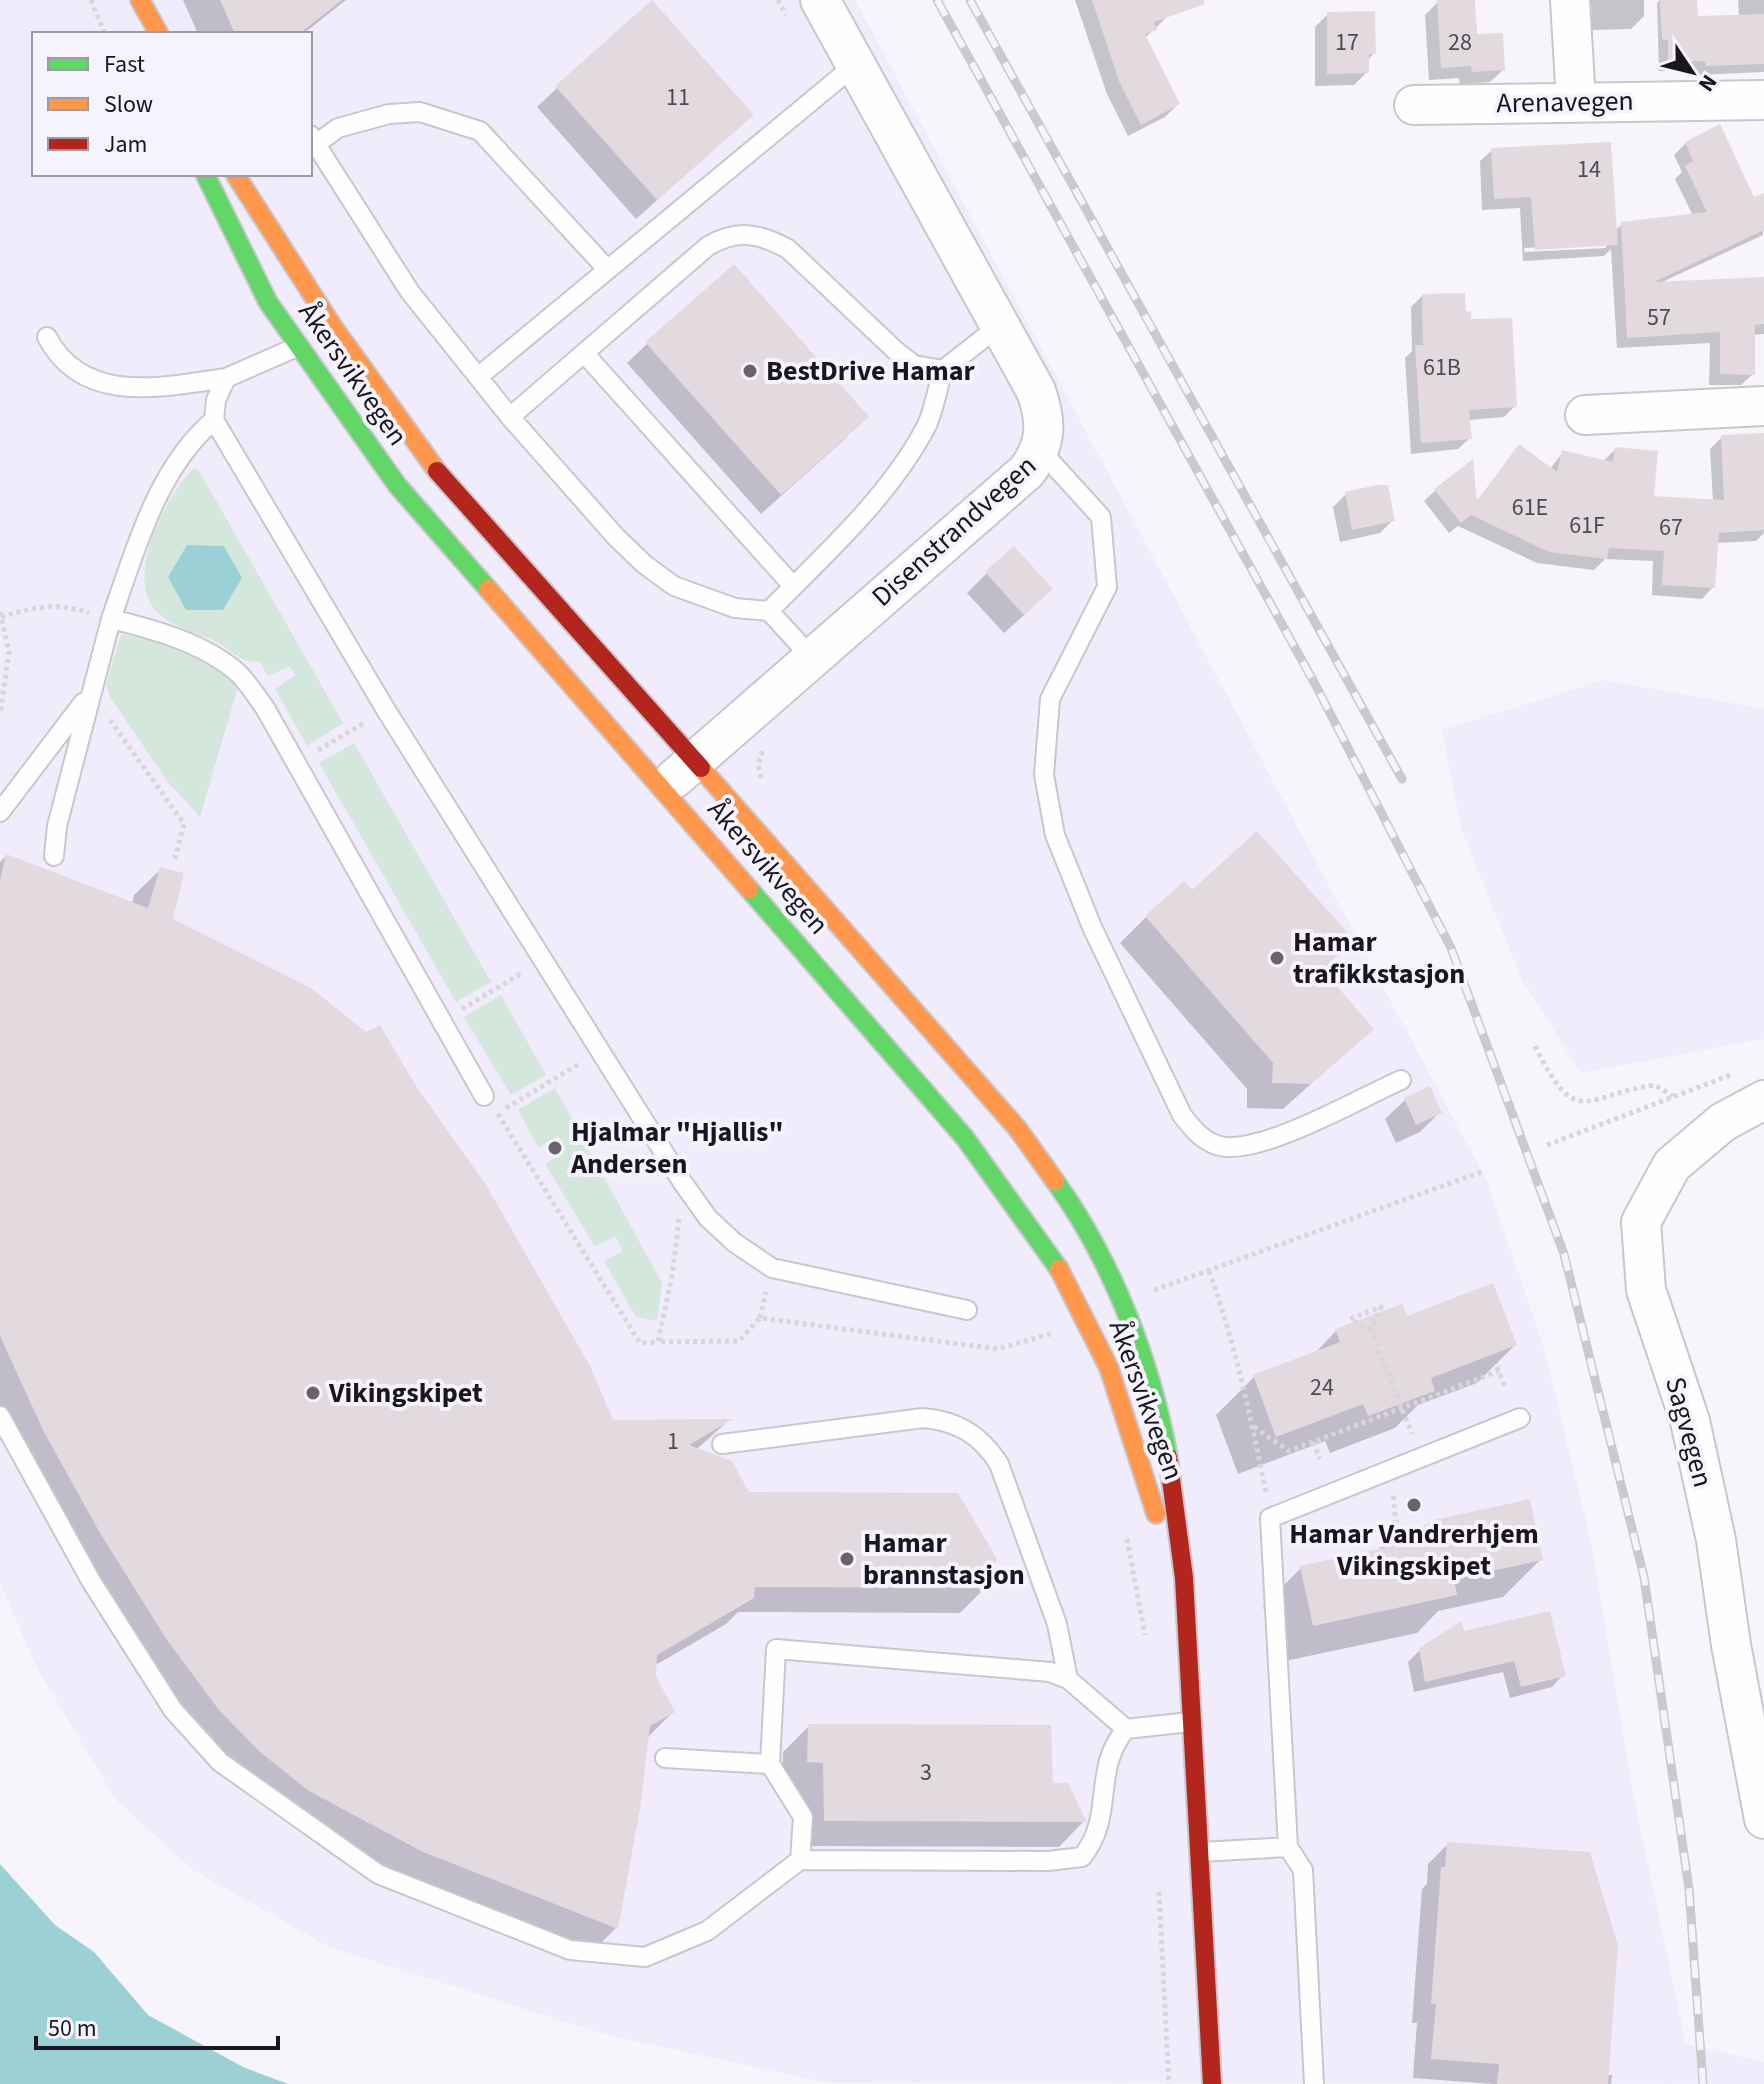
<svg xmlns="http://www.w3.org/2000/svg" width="1764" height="2084" font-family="'Source Sans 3',sans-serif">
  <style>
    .built { fill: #f0ecfc; fill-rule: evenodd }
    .green { fill: #d3e7dc; fill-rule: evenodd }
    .water { fill: #9bd1d5 }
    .shadow { fill: #0003; fill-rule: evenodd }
    .building { fill: #e3dadf }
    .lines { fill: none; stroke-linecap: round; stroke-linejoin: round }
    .lane-casing { stroke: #c9c7ce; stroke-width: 22 }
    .street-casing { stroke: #c9c7ce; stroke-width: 42 }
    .fast-casing { stroke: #c9c7ce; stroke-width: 22 }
    .slow-casing { stroke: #c9c7ce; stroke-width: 22 }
    .jam-casing { stroke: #c9c7ce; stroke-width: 22 }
    .path { stroke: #d8d6d9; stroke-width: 5; stroke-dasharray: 4 4; stroke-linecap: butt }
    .lane { stroke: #fefefe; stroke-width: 18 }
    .street { stroke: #fefefe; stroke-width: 38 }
    .fast { stroke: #63d668; stroke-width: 18 }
    .slow { stroke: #ff974d; stroke-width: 18 }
    .jam { stroke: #b3261e; stroke-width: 18 }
    .rail-casing { stroke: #cac9cb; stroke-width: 9 }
    .rail { stroke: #f6f3fd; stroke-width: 6; stroke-dasharray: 18; stroke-linecap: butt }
    .poi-dot { fill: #67646c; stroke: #f6f3fd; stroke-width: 3 }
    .labels { text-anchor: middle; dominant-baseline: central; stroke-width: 8; stroke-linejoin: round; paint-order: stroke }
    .number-label { font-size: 24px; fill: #4f4a52 }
    .street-label { font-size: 28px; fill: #19161f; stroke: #f6f3fd }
    .poi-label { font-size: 28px; font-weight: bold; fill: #19161f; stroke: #f6f3fd; text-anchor: start }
  </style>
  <rect width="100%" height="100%" fill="#f7f5fb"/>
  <!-- built -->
  <path class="built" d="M 0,0 L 855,0 L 1488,1183 L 1543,1345 L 1591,1541 L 1634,1798 L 1686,2044 L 1764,2062 L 1764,2084 L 828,2083 L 607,2035 L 329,1947 L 193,1870 L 117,1801 L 38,1670 L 0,1584 ZM 34,34 L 310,34 L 310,174 L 34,174 Z
    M 1604,680 L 1764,709 L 1764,1039 L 1581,1073 L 1522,980 L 1461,829 L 1442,730 Z"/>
  <!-- green -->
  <path class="green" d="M 193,469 L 198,469 L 343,723 L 307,746 L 275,689 L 295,675 L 290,666 L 268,676 L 259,661 C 242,665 229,648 215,641 C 196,633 175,628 159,614 C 121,580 166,496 193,469 ZM 224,546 L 242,578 L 223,610 Z
    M 121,635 C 148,635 226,665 237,690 L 200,817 L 168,782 L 110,697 L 106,684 Z
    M 354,743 L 491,982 L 456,1002 L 319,763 Z
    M 501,995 L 546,1075 L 511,1095 L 464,1017 Z
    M 555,1088 L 662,1283 L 657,1321 L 636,1317 L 604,1261 L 623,1251 L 615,1236 L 595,1247 L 545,1164 L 566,1150 L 559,1136 L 538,1147 L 518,1110 Z"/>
  <!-- water -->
  <path class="water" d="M 187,545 L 224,546 L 242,578 L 223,610 L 186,610 L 168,577 Z
    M 0,1864 L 55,1925 L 94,1952 L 148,2015 L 243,2067 L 288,2084 L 0,2084 Z"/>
  <!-- shadow -->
  <path class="shadow" d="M 183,0 L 346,0 L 303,34 L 198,34 Z
    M 1075,0 L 1162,0 L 1168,16 L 1145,38 L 1178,104 L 1165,117 L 1128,136 L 1107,94 Z
    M 1473,0 L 1475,36 L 1503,70 L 1490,82 L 1460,84 L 1459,78 L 1429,80 L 1425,15 L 1438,2 Z
    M 1591,0 L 1644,0 L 1644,16 L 1631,29 L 1592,30 Z
    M 1660,0 L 1695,0 L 1696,18 L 1739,17 L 1738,0 L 1764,0 L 1764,72 L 1696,75 L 1696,71 L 1659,71 L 1657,3 Z
    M 1328,14 L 1374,53 L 1367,61 L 1367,72 L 1354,85 L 1315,86 L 1315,27 Z
    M 557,88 L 731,134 L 636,219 L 537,107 Z
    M 1686,143 L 1753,199 L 1764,201 L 1763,235 L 1660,283 L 1764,279 L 1764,334 L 1753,335 L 1753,374 L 1741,385 L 1709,385 L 1710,343 L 1617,348 L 1611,249 L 1604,256 L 1523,261 L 1520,208 L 1482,210 L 1480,161 L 1492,150 L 1615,231 L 1622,224 L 1693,216 L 1675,179 L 1682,172 L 1674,155 ZM 1606,244 L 1606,248 L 1525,252 L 1524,248 Z
    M 1422,296 L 1464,314 L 1515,406 L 1504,417 L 1468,420 L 1470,438 L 1458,449 L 1411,454 L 1405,358 L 1412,351 L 1411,307 Z
    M 647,344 L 847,437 L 761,514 L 627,363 Z
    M 1764,435 L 1764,533 L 1756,541 L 1717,543 L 1713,587 L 1702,599 L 1652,595 L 1653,561 L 1605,559 L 1594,570 L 1537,563 L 1458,526 L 1449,533 L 1424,501 L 1436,490 L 1475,503 L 1520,447 L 1550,469 L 1563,452 L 1603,461 L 1616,449 L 1651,498 L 1713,501 L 1710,449 L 1722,437 Z
    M 1346,494 L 1393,520 L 1380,533 L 1340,542 L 1333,507 Z
    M 987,573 L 1031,609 L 1004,633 L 967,593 Z
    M 6,856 L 132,904 L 134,895 L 161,869 L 171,920 L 612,1422 L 728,1421 L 696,1450 L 748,1494 L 986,1587 L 960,1613 L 738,1612 L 726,1624 L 654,1666 L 654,1677 L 673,1712 L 647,1738 L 616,1928 L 590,1954 L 337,1847 L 193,1736 L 0,1421 L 0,862 Z
    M 1146,917 L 1352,941 L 1321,971 L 1372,1029 L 1283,1109 L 1247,1108 L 1247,1089 L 1120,943 Z
    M 1405,1100 L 1440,1112 L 1420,1132 L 1396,1143 L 1385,1119 Z
    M 1405,1319 L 1515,1345 L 1477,1383 L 1418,1405 L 1395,1428 L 1330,1453 L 1325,1441 L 1238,1474 L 1216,1415 L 1254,1377 L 1313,1355 L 1336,1331 Z
    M 1391,1537 L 1541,1559 L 1503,1597 L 1438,1611 L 1417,1633 L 1276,1663 L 1263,1606 L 1301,1568 L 1377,1551 Z
    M 1462,1634 L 1563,1675 L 1552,1687 L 1510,1698 L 1503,1672 L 1414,1692 L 1408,1662 L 1420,1650 Z
    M 809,1726 L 1051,1785 L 1084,1821 L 1059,1847 L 798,1846 L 797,1788 L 782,1787 L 783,1752 Z
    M 1448,1844 L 1606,2075 L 1612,2075 L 1611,2084 L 1493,2084 L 1413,2078 L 1417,2023 L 1412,2023 L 1422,1889 L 1427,1884 L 1428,1864 Z"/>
  <!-- building -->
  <path class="building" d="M 220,0 L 342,0 L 299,34 L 235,34 Z
    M 652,0 L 754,115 L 657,200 L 555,86 Z
    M 1092,0 L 1204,0 L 1205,4 L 1154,22 L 1157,30 L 1145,34 L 1180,104 L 1141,125 L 1119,81 Z
    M 1437,0 L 1475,0 L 1477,34 L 1503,33 L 1505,70 L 1472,72 L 1471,66 L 1441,68 Z
    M 1660,0 L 1697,0 L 1698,16 L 1764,14 L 1764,64 L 1706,66 L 1705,61 L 1668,62 L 1668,40 L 1662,39 Z
    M 1375,11 L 1376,54 L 1369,54 L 1369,73 L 1327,74 L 1327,12 Z
    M 1720,124 L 1754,197 L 1764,193 L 1764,230 L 1654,282 L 1764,277 L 1764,324 L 1755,325 L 1755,375 L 1720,374 L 1720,332 L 1627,338 L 1621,222 L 1707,212 L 1685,166 L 1693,161 L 1685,142 Z
    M 1611,142 L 1618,245 L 1535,250 L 1531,197 L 1494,199 L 1491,148 Z
    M 734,264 L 869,417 L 781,495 L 645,342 Z
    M 1465,293 L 1466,312 L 1471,311 L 1471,319 L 1512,318 L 1517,407 L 1469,410 L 1472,439 L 1421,443 L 1415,345 L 1423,345 L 1422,294 Z
    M 1764,433 L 1764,530 L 1719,533 L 1715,588 L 1662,585 L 1664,551 L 1609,548 L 1607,559 L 1549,552 L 1471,515 L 1461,523 L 1434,489 L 1473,459 L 1477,501 L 1519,444 L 1557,472 L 1562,450 L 1613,462 L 1615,447 L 1658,451 L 1654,496 L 1724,500 L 1721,435 Z
    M 1377,485 L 1388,485 L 1395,521 L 1352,530 L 1345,492 Z
    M 1014,546 L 1053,589 L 1024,615 L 985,572 Z
    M 1257,831 L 1355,941 L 1322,969 L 1374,1029 L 1311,1084 L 1272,1083 L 1273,1063 L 1145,916 L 1184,881 L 1192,890 Z
    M 6,854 L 148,908 L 160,867 L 184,873 L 173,919 L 311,988 L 366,1032 L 380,1025 L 416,1086 L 486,1185 L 590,1366 L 613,1420 L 733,1419 L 689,1445 L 732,1461 L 749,1492 L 958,1493 L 997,1559 L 988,1588 L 755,1587 L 754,1598 L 657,1655 L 656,1676 L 675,1712 L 650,1726 L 640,1809 L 618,1929 L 421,1851 L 309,1791 L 260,1752 L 219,1710 L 167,1640 L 100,1533 L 44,1432 L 0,1336 L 0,881 Z
    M 1430,1086 L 1442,1113 L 1416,1125 L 1404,1098 Z
    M 1493,1283 L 1517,1345 L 1431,1378 L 1435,1391 L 1368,1416 L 1363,1404 L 1276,1437 L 1253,1375 L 1340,1342 L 1335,1329 L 1402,1304 L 1407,1316 Z
    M 1530,1499 L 1543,1560 L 1454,1579 L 1457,1595 L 1313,1626 L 1300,1566 L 1392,1546 L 1390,1535 L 1417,1530 L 1434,1520 Z
    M 1550,1611 L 1566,1676 L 1521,1687 L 1514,1661 L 1425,1682 L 1419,1648 L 1462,1621 L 1464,1631 Z
    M 808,1724 L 1051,1725 L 1053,1783 L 1068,1783 L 1087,1822 L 824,1821 L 823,1763 L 807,1762 Z
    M 1447,1842 L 1590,1852 L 1618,1946 L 1608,2084 L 1497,2084 L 1499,2064 L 1431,2059 L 1436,2004 L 1431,2004 L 1441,1867 L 1445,1867 Z"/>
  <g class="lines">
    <!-- lane casing -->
    <g class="lane-casing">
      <path id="lane" d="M 310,135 L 410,292 L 510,417 L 616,537 L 644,564 L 674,586 L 735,608 L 769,611 L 812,658
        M 316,144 L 338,128 L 389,114 L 420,112 L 480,131 L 607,269
        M 47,337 C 83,406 163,387 226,378
        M 299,346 L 226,378 L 216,400 L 214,420 L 386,710 L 683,1183 L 708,1218 L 735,1243 L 772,1268 L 967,1310
        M 584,353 L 793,586
        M 478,377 L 855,65
        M 510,417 L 708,246 C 737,229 759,233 788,249 L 897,352 L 914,365 L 943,370 L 999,326
        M 1041,451 L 1101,517 L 1107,587 L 1050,699 L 1044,775 L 1055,835 L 1092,927 L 1182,1115 C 1194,1131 1206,1145 1226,1147 C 1270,1150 1358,1099 1401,1080
        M 769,611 C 824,555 887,499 925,429 C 934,412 937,389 943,370
        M 111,619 C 135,551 157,468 214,420
        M 0,812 L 83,703
        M 54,856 L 57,826 L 111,619 C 153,629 204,643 238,673 C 248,683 257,697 265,708 L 484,1096
        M 0,1416 L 91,1581 L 173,1710 L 220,1762 L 378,1874 L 570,1950 L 645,1957 L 707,1931 L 800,1860 L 1048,1861 L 1082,1857 C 1116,1815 1091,1770 1126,1729 L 1190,1722
        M 722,1444 L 923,1418 C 957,1421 980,1434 999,1464 L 1057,1624 L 1068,1679
        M 665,1758 L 770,1764
        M 1288,1847 L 1270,1518 L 1520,1418
        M 1200,1852 L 1288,1847 L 1303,1870 L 1314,2084
        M 800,1860 L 803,1817 L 770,1764 L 776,1649 L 1050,1672 L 1068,1679 L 1126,1729"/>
    </g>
    <!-- street casing -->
    <g class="street-casing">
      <path id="street" d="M 1570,0 L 1576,102
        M 1414,105 L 1764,100
        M 1585,415 L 1764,406
        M 674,779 L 1027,471 C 1047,444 1047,422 1036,391 L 820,0
        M 1764,1100 L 1723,1122 L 1672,1165 L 1641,1222 L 1646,1290 L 1690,1421 L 1716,1540 L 1731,1645 L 1764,1819"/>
    </g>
    <!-- fast casing -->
    <g class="fast-casing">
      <path id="fast" d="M 205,174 L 268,302 L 397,485 L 488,589
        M 749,889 L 965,1138 L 1059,1269
        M 1055,1181 C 1112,1260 1151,1361 1168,1457"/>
    </g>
    <!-- slow casing -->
    <g class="slow-casing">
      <path id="slow" d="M 140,0 L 159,34
        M 235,174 L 333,327 L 437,471
        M 488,589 L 749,889
        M 701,768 L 1017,1128 L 1055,1181
        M 1059,1269 L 1109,1368 L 1156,1514"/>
    </g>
    <!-- jam casing -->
    <g class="jam-casing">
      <path id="jam" d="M 437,471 L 701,768
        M 1168,1457 L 1184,1578 L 1212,2084"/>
    </g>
    <!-- path -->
    <path class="path" d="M 91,0 L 105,34
      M 778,0 L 786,15
      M 0,612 L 9,652 L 0,715
      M 1,617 C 34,607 56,602 89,613
      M 110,720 L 184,824 L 174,862
      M 318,750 L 364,723
      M 761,778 L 758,765 L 763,749
      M 462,1009 L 522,973
      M 1535,1046 C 1577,1130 1582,1096 1654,1085 L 1673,1096
      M 506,1108 L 579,1064
      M 498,1114 L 640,1343 L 658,1342
      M 1547,1145 L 1733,1074
      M 679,1219 L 672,1276 L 658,1342 L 739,1341 L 760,1318 L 998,1349 L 1053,1333
      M 1209,1271 C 1235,1344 1251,1417 1266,1493
      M 1154,1290 L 1484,1171
      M 760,1318 L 766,1292
      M 1371,1330 L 1350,1319 L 1381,1307 L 1371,1330 L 1412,1434
      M 1497,1367 L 1505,1387
      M 1254,1427 L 1289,1451 L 1499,1371
      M 1313,1442 L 1320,1459
      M 1393,1496 L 1397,1530
      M 1127,1539 L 1145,1635
      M 1159,1892 L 1169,2084"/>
    <!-- lane -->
    <use href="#lane" class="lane"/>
    <!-- street -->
    <use href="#street" class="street"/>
    <!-- fast -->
    <use href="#fast" class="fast"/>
    <!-- slow -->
    <use href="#slow" class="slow"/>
    <!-- jam -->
    <use href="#jam" class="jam"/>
    <!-- rail casing -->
    <g class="rail-casing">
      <path id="rail" d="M 937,0 L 1315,684 L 1451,948 L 1564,1254 L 1644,1577 L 1689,1889 L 1703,2084
        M 970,0 L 1402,779"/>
    </g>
    <!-- rail -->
    <use href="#rail" class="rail"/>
  </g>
  <!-- markers -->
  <g class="poi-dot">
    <circle cx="750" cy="371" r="8"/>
    <circle cx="1277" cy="958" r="8"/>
    <circle cx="555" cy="1148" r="8"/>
    <circle cx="313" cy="1393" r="8"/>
    <circle cx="1414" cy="1505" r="8"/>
    <circle cx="847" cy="1559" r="8"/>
  </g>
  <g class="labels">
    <!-- number labels -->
    <g class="number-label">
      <text x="1347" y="42">17</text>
      <text x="1460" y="42">28</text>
      <text x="678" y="97">11</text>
      <text x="1589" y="169">14</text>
      <text x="1659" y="317">57</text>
      <text x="1442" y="367">61B</text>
      <text x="1530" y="507">61E</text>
      <text x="1587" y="525">61F</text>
      <text x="1671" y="527">67</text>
      <text x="1322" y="1387">24</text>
      <text x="673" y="1441">1</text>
      <text x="926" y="1772">3</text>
    </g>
    <!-- street labels -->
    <g class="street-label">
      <text transform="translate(1565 102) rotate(-1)">Arenavegen</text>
      <text transform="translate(353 374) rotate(55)">Åkersvikvegen</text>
      <text transform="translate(954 531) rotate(-42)">Disenstrandvegen</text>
      <text transform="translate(768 867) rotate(49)">Åkersvikvegen</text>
      <text transform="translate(1146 1400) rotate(70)">Åkersvikvegen</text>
      <text transform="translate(1689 1432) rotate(75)">Sagvegen</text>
    </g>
    <!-- poi labels -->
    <g class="poi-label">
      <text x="766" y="371">BestDrive Hamar</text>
      <text x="1293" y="942">Hamar<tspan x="1293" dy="32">trafikkstasjon</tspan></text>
      <text x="571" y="1132">Hjalmar "Hjallis"<tspan x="571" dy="32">Andersen</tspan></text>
      <text x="329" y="1393">Vikingskipet</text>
      <text x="1414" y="1534" text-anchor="middle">Hamar Vandrerhjem<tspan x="1414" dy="32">Vikingskipet</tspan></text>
      <text x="863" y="1543">Hamar<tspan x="863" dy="32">brannstasjon</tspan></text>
    </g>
  </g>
  <!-- legend -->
  <rect x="32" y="32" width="280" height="144" fill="#f6f3fd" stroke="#9e9ba4" stroke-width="2"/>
  <rect x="48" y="58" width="40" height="12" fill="#63d668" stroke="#9e9ba4" stroke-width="2"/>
  <text x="104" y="72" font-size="24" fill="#19161f">Fast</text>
  <rect x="48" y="98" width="40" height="12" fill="#ff974d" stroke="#9e9ba4" stroke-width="2"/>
  <text x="104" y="112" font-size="24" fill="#19161f">Slow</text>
  <rect x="48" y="138" width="40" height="12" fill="#b3261e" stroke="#9e9ba4" stroke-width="2"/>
  <text x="104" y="152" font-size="24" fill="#19161f">Jam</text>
  <!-- north arrow -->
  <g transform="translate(1692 72) rotate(125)" stroke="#f6f3fd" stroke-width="6" paint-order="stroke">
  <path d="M0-6L14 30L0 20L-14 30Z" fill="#19161f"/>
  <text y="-12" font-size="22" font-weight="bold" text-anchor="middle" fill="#19161f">N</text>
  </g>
  <!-- scale -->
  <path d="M36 2036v12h242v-12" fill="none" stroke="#19161f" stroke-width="4"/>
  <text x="48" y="2036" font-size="24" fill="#19161f" stroke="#f6f3fd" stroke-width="6" paint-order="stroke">50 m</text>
</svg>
